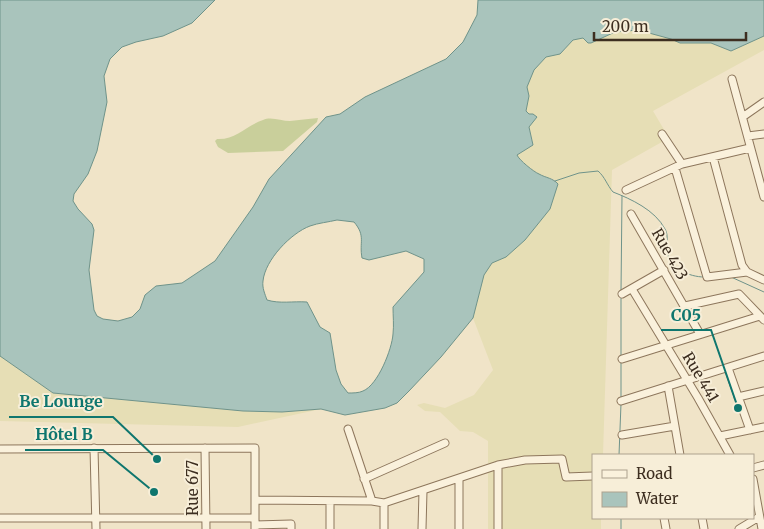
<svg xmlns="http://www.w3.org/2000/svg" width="764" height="529" font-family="Merriweather,serif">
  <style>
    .farmland { fill: #e6deb5 }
    .green { fill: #c9cf9b }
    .water { fill: #a9c4bc; stroke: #6f938a; fill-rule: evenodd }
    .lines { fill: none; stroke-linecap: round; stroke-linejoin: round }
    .stream { stroke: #6f938a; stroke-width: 1 }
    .minor-casing { stroke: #8d765c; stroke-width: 9 }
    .minor { stroke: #faf1dc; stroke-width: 7 }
    .labels { text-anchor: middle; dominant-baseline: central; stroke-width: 4; stroke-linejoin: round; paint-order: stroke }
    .street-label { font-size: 15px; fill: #3d2e20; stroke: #f7eed8 }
    .leader { fill: none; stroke: #0f766e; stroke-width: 2 }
    .callout-dot { fill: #0f766e; stroke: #f7eed8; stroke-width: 2 }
    .callout-label { font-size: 16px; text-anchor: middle; font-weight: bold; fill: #0f766e; stroke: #f7eed8; stroke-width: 4; stroke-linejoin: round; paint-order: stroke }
  </style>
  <rect width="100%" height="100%" fill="#f0e4c8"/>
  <!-- farmland -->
  <path class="farmland" d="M 638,30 L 672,39 L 680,43 L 711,43 L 731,51 L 764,36 L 764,50 L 653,111 L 669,138 L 612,170 L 603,455 L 593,455 L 593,518 L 601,518 L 601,529 L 488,529 L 488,441 L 473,432 L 460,431 L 440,412 L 425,411 L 417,405 L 424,403 L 445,408 L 474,395 L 493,370 L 473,318 L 484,275 L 492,263 L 506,257 L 525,240 L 550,209 L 557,187 L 558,184 L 555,180 L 537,174 L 518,158 L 517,155 L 533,145 L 529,126 L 536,118 L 527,113 L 526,108 L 529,96 L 527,87 L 534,70 L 546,57 L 565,50 L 570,42 L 576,39 L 583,38 L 591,43 L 615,32 Z
    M 0,356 L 53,393 L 243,411 L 282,412 L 321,409 L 238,427 L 0,421 Z"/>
  <!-- green -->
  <path class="green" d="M 318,118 L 317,122 L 283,151 L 228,153 L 218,147 L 215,141 L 217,139 C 236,140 245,126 263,120 C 271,116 281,121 290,121 C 299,120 308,119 318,118 Z"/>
  <!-- water -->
  <path class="water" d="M 0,0 L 215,0 L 192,23 L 163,36 L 136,42 L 122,47 L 110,59 L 104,76 L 107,102 L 97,151 L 88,174 L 74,194 L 73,201 L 78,209 L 92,224 L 94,230 L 89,270 L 94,310 L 97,316 L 103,319 L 118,321 L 132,317 L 140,309 L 145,295 L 156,286 L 182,283 L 215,261 L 253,207 L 269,179 L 326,117 L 340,114 L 365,97 L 446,59 L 463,42 L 477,15 L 478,0 L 764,0 L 764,36 L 731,51 L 711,43 L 680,43 L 671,39 L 638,30 L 615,32 L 591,43 L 588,43 L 583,38 L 573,40 L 560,54 L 546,57 L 534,70 L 527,87 L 529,96 L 526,111 L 529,114 L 533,114 L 537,117 L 529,127 L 533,145 L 517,155 C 519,160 534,172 539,174 C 546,178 553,178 558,184 L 550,209 L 525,240 L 506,257 L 492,263 L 484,275 L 473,318 L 441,357 L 409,391 L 397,403 L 385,408 L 345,415 L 321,409 L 282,412 L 243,411 L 53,393 L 0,356 ZM 337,220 L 354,222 C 366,236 359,242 362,258 L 369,260 L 406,251 L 424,259 L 424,272 L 393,307 C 393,316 394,325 393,334 C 392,349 378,385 363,391 C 359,393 353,393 348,393 L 341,384 L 336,370 L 330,333 L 320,327 L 307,302 C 293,301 280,304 267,300 C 265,294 262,288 263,281 C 265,260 291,233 310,226 C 318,223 329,222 337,220 Z"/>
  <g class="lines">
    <!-- stream -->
    <path class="stream" d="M 555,181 L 579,173 L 598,171 C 605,177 607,185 613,192 C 631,199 655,210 665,229 C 669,235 666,245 667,251 C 669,268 689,277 704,277
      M 731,277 L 764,292
      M 621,292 L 622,196
      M 621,357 L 621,296
      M 621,397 L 621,361
      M 619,455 L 621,404
      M 621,529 L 621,518"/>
    <!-- minor casing -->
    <g class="minor-casing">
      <path id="minor" d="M 732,79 L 764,197
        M 744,116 L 764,102
        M 662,134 L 682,164
        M 748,136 L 764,134
        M 713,157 L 742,265 L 747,272 L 764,280
        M 675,168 L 707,277 L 747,272
        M 626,190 L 682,164 L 750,148
        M 631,214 L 700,334
        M 632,289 L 698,398 L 730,455
        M 622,294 L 664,270
        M 685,306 L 739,294 L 764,320
        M 622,359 L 760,316
        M 728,368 L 750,430
        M 668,386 L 680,455
        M 738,397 L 764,391
        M 621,401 L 764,356
        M 348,429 L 372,501
        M 622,435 L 675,426
        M 720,436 L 764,427
        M 94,448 L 96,529
        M 205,448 L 206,529
        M 0,449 L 255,448 L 255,529
        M 498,465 L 498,529
        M 753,468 L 764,465
        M 364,479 L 445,443
        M 753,479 L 762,529
        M 255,500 L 372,501 L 384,503 L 498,465 L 525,460 L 562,459 L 566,477 L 593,476
        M 0,518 L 255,518
        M 664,518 L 666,529
        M 702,518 L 704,529
        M 255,525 L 291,524 L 291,529
        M 330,529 L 330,501
        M 384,529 L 384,503
        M 422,529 L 423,491
        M 459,529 L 459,479
        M 739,529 L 759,517"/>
    </g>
    <!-- minor -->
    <use href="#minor" class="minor"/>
  </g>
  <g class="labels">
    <!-- street labels -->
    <g class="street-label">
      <text transform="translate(670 254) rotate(60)">Rue 423</text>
      <text transform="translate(701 377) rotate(59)">Rue 441</text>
      <text transform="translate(192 488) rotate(-90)">Rue 677</text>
    </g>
  </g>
  <!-- callouts -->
  <path class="leader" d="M738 408L711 330H661M157 459L113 417H9M154 492L103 450H25"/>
  <g class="callout-dot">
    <circle cx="738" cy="408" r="5"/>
    <circle cx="157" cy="459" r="5"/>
    <circle cx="154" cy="492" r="5"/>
  </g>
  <g class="callout-label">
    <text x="686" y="321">C05</text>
    <text x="61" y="407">Be Lounge</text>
    <text x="64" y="440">Hôtel B</text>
  </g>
  <!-- legend -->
  <rect x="592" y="454" width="162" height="65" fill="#f7eed8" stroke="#ada18e"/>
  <rect x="602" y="470" width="25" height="8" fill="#faf1dc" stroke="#ada18e"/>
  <text x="636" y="479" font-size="15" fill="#3d2e20">Road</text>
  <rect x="602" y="492" width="25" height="15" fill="#a9c4bc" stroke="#ada18e"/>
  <text x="636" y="504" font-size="15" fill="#3d2e20">Water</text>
  <!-- scale -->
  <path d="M594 32v8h152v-8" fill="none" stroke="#3d2e20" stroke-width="2.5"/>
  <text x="602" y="32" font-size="15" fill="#3d2e20" stroke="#f7eed8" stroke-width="4" paint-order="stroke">200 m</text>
</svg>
